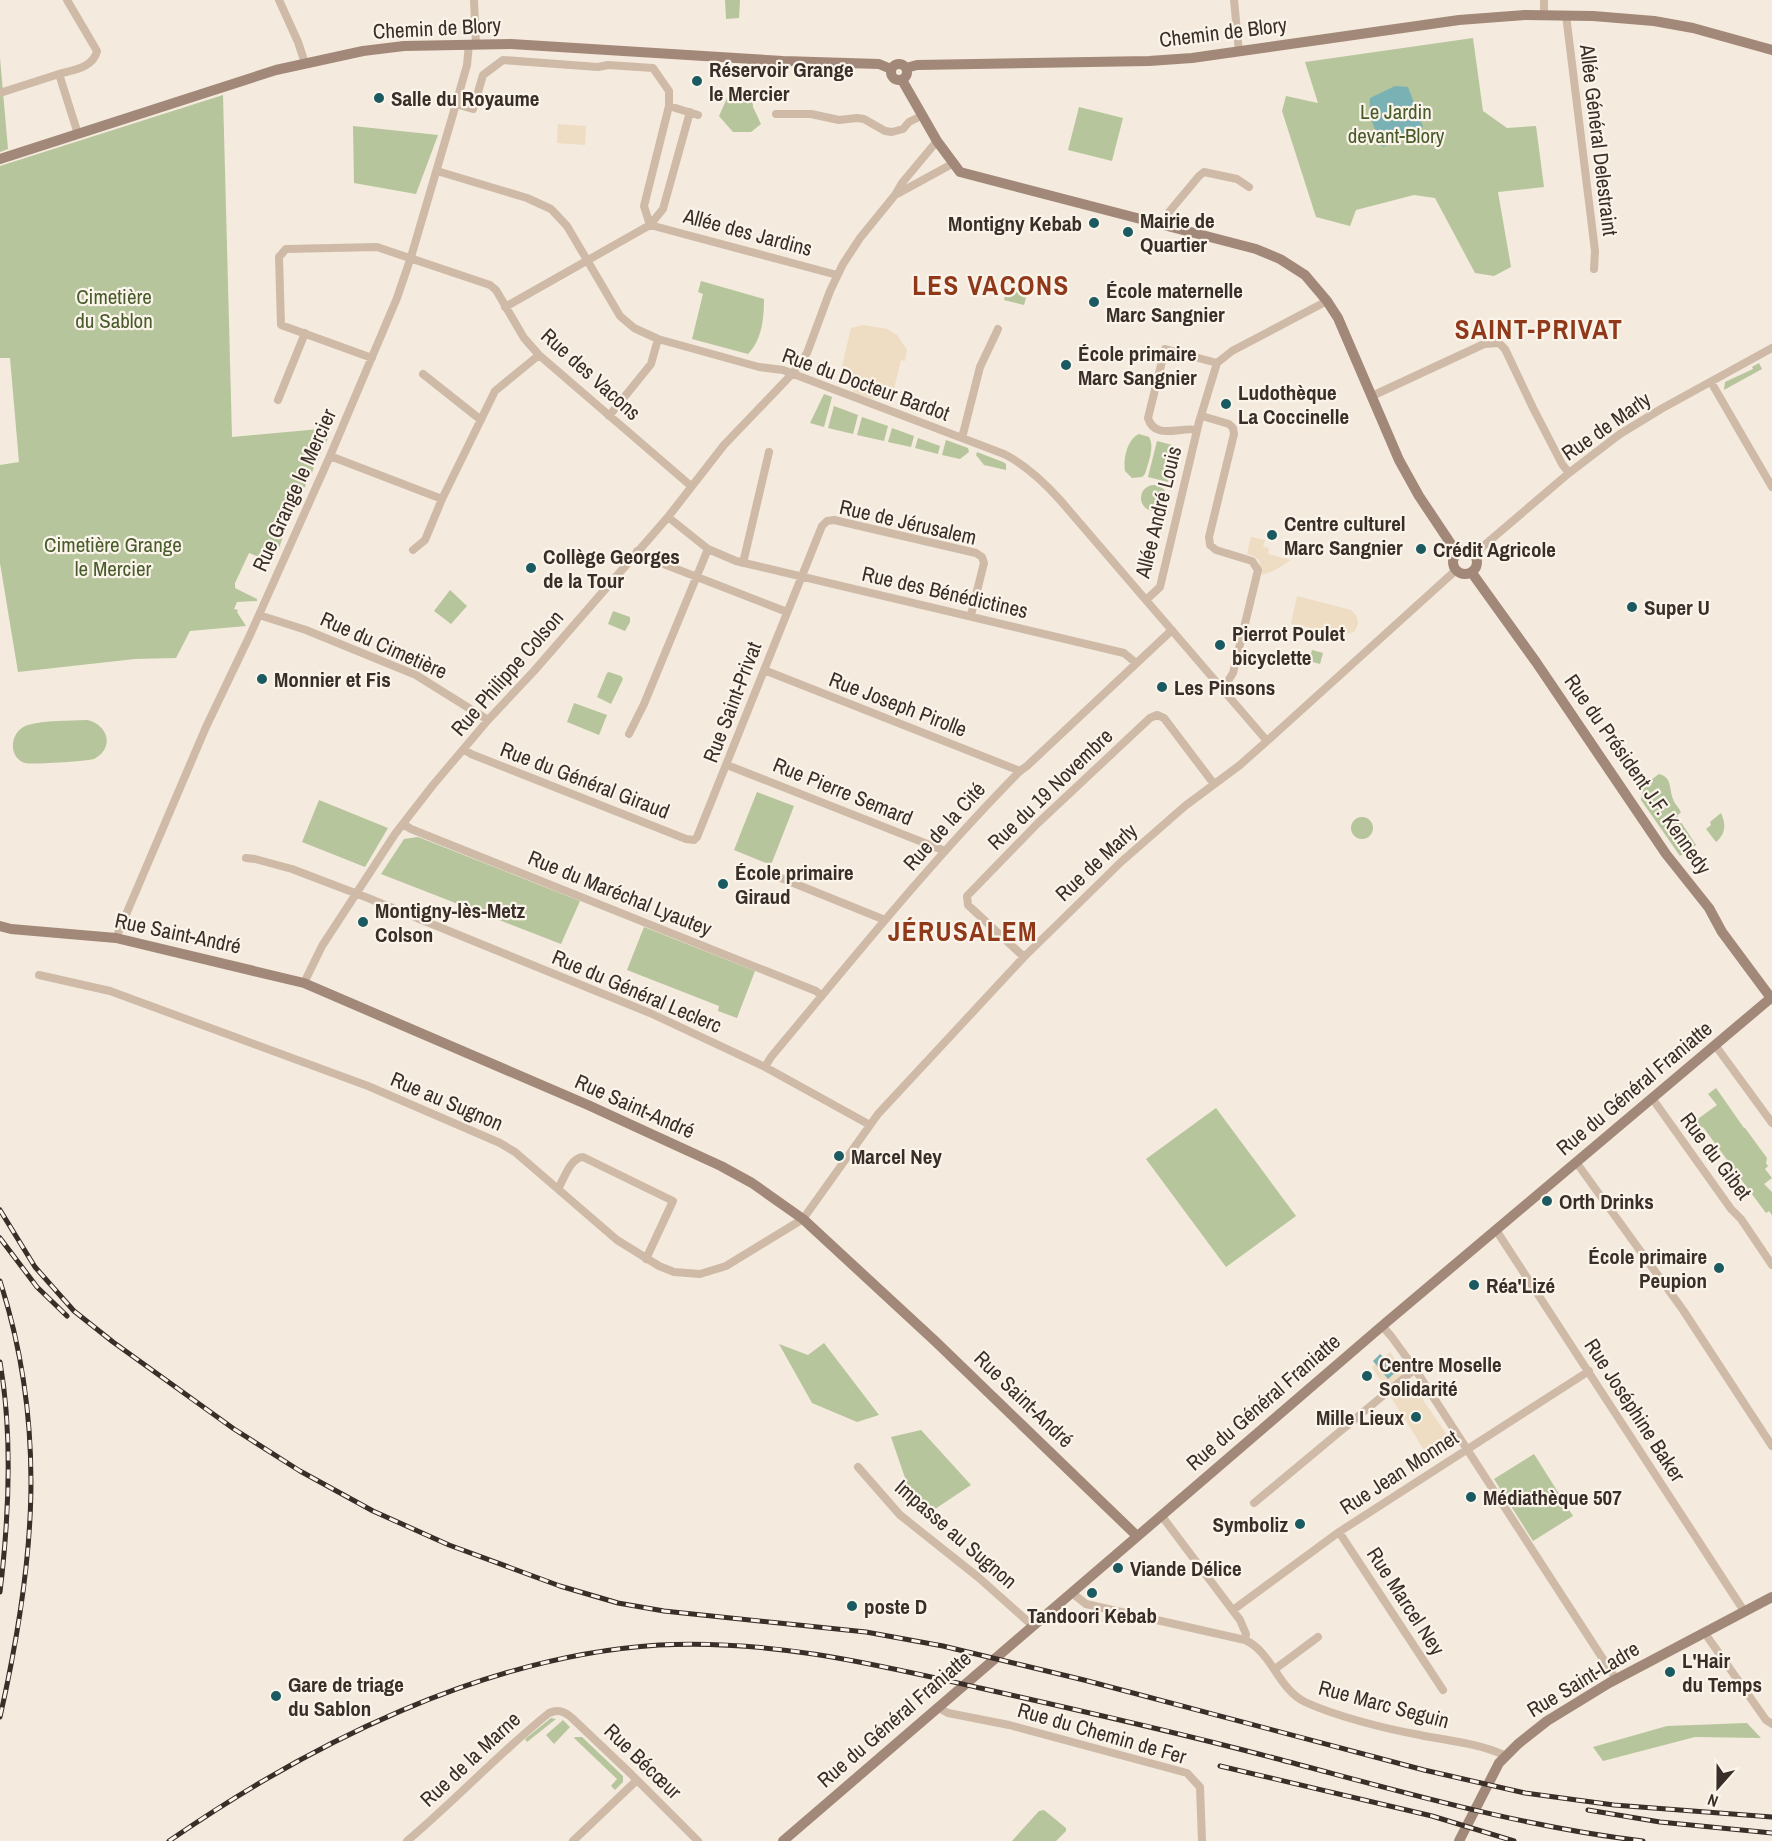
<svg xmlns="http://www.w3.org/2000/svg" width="1772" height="1841" font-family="'Archivo Narrow',sans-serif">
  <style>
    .green { fill: #b6c59b }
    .plaza { fill: #eedcc3 }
    .water { fill: #79b1b4 }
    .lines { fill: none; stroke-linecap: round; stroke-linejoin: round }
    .street { stroke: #cebaa7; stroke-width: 8 }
    .secondary { stroke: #a28878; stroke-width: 10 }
    .rail-casing { stroke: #3a2e28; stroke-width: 5 }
    .rail { stroke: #fbf4ea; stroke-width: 3; stroke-dasharray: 9; stroke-linecap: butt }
    .poi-dot { fill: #1a5a60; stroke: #fbf4ea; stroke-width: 2 }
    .labels { text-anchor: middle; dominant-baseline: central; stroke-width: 4.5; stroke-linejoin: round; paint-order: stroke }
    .street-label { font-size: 21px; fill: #3a2e28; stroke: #fbf4ea }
    .poi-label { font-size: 21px; font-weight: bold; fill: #3a2e28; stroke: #fbf4ea; text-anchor: start }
    .park-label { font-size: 21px; fill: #485b2a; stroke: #fbf4ea }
    .district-label { font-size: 27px; font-weight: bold; letter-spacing: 1.5px; fill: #90391a; stroke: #fbf4ea }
  </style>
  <rect width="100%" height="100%" fill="#f4eadd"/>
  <!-- green -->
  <path class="green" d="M 725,0 L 740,0 L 739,18 L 726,19 Z
    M 1473,38 L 1483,111 L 1507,128 L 1536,126 L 1544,187 L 1498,192 L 1511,267 L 1494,276 L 1475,273 L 1435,198 L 1414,195 L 1356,210 L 1350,226 L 1316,217 L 1282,111 L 1286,96 L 1318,103 L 1305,62 Z
    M 0,58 L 8,149 L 0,152 Z
    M 735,90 L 752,96 L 753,107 L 761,124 L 751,132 L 733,132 L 719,116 L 728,96 L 733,94 Z
    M 223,95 L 232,437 L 331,428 L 326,443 L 323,444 L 319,458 L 316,460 L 312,473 L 309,475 L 305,487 L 302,489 L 299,502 L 295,504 L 291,518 L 289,519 L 279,548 L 275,549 L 272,562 L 249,553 L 235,583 L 235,588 L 257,599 L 257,601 L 237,602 L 234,609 L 238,610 L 237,612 L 246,626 L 190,631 L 176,658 L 135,659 L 18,672 L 0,563 L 0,465 L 19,462 L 10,358 L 0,358 L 0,166 Z
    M 1079,107 L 1123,118 L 1112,161 L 1068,150 Z
    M 353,126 L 438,135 L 416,194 L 354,183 Z
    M 701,281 L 764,299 C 764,318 762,340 748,354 L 692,339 L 703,294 L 698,292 Z
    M 1007,289 L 1027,294 L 1024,305 L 1004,300 Z
    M 1759,363 L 1762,369 L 1724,390 L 1725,382 L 1753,369 L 1752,367 Z
    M 824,394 L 832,397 L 824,427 L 810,423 Z
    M 834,406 L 858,415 L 853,434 L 828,428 Z
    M 862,417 L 888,426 L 884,441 L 857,435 Z
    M 892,428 L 914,436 L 911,447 L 888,442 Z
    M 1139,434 L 1149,437 C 1155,447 1148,463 1145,474 L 1142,477 L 1132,478 L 1125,471 C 1123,460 1127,439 1139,434 Z
    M 918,438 L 940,446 L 938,454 L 915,448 Z
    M 946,440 L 968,448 L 969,452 L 960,459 L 942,455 Z
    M 1157,441 L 1176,446 L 1168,482 L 1148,477 Z
    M 977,452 L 1003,462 L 1006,464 L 1006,470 L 984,465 L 976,455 Z
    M1141 498a13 13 0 1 1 26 0a13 13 0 1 1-26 0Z
    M 450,590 L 467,606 L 451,624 L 434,611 Z
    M 613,611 L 630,617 L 630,622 L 625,631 L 608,624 Z
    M 1312,650 L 1323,653 L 1320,664 L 1309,661 Z
    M 609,672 L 621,676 L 623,679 L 611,704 L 597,697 L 607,673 Z
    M 574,703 L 607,715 L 599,735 L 567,722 Z
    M 87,720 C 103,723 114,740 101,754 C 100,755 96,758 94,759 C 87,761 32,765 25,763 C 7,757 10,730 28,725 C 44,720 69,721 87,720 Z
    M 1659,774 C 1672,777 1669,788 1673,799 C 1674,803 1679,808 1681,812 L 1677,816 L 1696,845 L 1680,856 L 1641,800 L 1644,785 Z
    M 757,792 L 794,806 L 771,865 L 734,850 Z
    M 319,800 L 388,828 L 365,867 L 302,842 Z
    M 1721,813 C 1726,824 1726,834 1716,842 L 1706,829 L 1711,825 L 1710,822 Z
    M1351 828a11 11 0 1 1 22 0a11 11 0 1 1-22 0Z
    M 418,837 L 580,901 L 561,944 L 381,874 L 404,839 Z
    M 644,927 L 755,971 L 737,1018 L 718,1011 L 719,1006 L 627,970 Z
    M 1716,1088 L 1744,1128 L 1745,1128 L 1767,1158 L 1766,1163 L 1768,1166 L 1765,1169 L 1772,1178 L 1764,1184 L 1772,1192 L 1772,1215 L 1769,1211 L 1766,1213 L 1740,1178 L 1729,1186 L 1725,1180 L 1736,1172 L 1703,1127 L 1692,1134 L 1684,1129 L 1717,1105 L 1708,1094 Z
    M 1216,1108 L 1296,1216 L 1226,1267 L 1146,1159 Z
    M 824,1343 L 879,1415 L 857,1422 L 812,1403 L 779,1344 L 808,1355 Z
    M 921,1430 L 971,1485 L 932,1511 L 914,1504 L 891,1437 Z
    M 1534,1454 L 1573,1516 L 1533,1541 L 1494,1479 Z
    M 551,1718 L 556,1719 L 527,1742 L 525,1739 Z
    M 563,1720 L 570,1727 L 554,1744 L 546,1735 Z
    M 1747,1723 L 1761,1738 L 1695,1737 L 1603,1761 L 1593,1747 L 1667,1726 Z
    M 575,1737 L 582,1737 L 623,1776 L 623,1782 L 615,1790 L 611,1786 L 617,1779 L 574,1738 Z
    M 1044,1810 L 1066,1828 L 1066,1831 L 1056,1841 L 1012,1841 L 1039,1811 Z"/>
  <!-- plaza -->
  <path class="plaza" d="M 558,124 L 586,126 L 585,145 L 557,143 Z
    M 863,325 L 887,329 L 897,335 L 907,350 L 905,361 L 901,360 L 894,389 L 878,385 L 873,399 L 853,392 L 855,379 L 840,375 L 851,328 Z
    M 1251,537 L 1265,540 L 1263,547 L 1269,548 L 1268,554 L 1291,560 L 1275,570 L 1262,575 L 1259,560 L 1254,556 L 1247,554 Z
    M 1297,596 L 1351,610 L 1356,615 L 1358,622 L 1357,627 L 1354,632 L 1344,635 L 1291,624 Z
    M 1390,1352 L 1454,1445 L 1431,1461 L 1372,1367 Z"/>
  <!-- water -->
  <path class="water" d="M 1395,86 L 1408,87 L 1423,127 L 1383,147 C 1375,130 1368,117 1370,98 Z
    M 1380,1354 L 1398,1370 L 1388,1379 L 1373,1361 Z"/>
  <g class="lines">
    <!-- street -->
    <path class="street" d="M 67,0 L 97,51 C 93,68 73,70 59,74 L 78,134
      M 279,0 L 298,42 L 305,63
      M 474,0 L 476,44
      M 1234,0 L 1239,52
      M 1544,0 L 1544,15
      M 1566,15 L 1595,251 L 1594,269
      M 0,93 L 59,74
      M 456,104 L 473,109 L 483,75 L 503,60 L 598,67 L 608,65 L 653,68 L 669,91 L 669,106 L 644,206 L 650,225
      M 669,106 L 698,115
      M 776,114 L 811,114 L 839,120 L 857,118 L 864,119 L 885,131 L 892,132 L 903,129 L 909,122 L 923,115
      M 437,171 L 527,198 L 551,209 L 567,226 L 620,316 L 634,328 L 658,339 L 759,367 L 783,370 L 1004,454 C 1026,465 1044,482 1060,500 L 1267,741
      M 897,194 L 952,164
      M 650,225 L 837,275
      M 1165,226 L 1169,212 L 1199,176 L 1204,172 L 1237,179 L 1249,187
      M 505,307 L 650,225 L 663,209 L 690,112
      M 372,358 L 281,325 L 279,257 L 286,249 L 377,247 L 490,285 L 496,290 L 524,338 L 539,355 L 691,486
      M 423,374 L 481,420
      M 1711,382 L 1772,487
      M 1372,396 L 1484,344 L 1499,343 L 1505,349 L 1533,408 L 1562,464 L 1569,473
      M 278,400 L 305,333
      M 609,416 L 651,364 L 658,339
      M 1202,416 L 1229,424 L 1233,428 L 1234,434 L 1209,537 L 1210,545 L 1216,550 L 1252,561 L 1258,570 L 1233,673 L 1223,689
      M 1197,430 C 1181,426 1155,441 1148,418 L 1165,349 L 1217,363
      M 962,438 L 980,367 L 998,329
      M 330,456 L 442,499
      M 668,517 L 708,549 L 736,561 L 1124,653 L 1136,663
      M 413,550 L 425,540 L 442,499 L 495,391 L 539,355
      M 637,551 L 643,556 L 787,612
      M 1474,554 L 1569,473 L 1620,434 L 1661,409 L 1772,348
      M 743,563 L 769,452
      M 1146,600 L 1160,587 L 1199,422 L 1217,363 L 1232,351 L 1327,301
      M 259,615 L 306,630 L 416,675 L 488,720
      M 764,670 L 1020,771
      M 629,734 L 644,704 L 708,549
      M 464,749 L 471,754 L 686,839 L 694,840 L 697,837 L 822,526 L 827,521 L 834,520 L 976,553 L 982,557 L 984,563 L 971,615
      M 727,765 L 945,851
      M 403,824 L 411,829 L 816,991 L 822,996
      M 246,858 L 255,859 L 292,869 L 368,898 L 650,1013 L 765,1067 L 870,1125
      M 771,874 L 885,920
      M 116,938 L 206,727 L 250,635 L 330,456 L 397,298 L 411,257 L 456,104 L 467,65 L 469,44
      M 1024,957 L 968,905 L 967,896 L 1038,823 L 1150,718 L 1157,715 L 1164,718 L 1214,784
      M 39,975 L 110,991 L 368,1086 L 500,1143 L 515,1152 L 617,1240 L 659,1266 L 674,1272 L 700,1274 L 726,1266 L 803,1219 L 878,1114 L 1024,957 L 1121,862 L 1185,806 L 1240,765 L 1267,741 L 1455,571
      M 304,983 L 322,946 L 395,834 L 433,785 L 488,720 L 534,671 L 668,517 L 724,445 L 793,373 L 807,353 L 830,291 L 843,264 L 860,238 L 895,195 L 902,183 L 937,141
      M 1715,1045 L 1772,1123
      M 765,1067 L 771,1057 C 852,960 931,861 1020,771 L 1027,766 L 1172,630
      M 1652,1098 L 1731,1209 L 1741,1219 L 1772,1265
      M 1576,1162 L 1683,1310 L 1772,1446
      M 558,1189 C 564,1179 570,1158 583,1157 L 673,1201 L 646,1259
      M 1496,1230 L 1744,1611
      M 1382,1326 L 1391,1336 L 1415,1369 L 1616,1679
      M 858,1467 L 900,1515 L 978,1577 L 1033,1626
      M 1254,1503 L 1415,1369
      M 1161,1515 L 1240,1620 L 1246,1634 L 1245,1640
      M 1339,1532 L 1443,1690
      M 1072,1593 L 1086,1604 L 1245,1640 C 1272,1652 1278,1689 1305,1702 C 1335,1716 1386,1729 1420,1735 C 1449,1741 1477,1743 1504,1755
      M 1233,1610 L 1339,1532 L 1589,1371
      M 1704,1632 L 1766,1720 L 1772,1724
      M 1275,1669 L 1318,1637
      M 939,1708 L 948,1713 L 1009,1725 L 1187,1773 L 1200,1787 L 1202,1841
      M 407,1841 C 456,1800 499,1753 549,1713 C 558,1709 564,1711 572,1718 L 631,1774 L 698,1841
      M 573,1841 L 637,1780"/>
    <!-- secondary -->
    <path class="secondary" d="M891 72a8 8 0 1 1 16 0a8 8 0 1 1-16 0Z
      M 906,68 L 917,65 L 1149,61 L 1192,58 L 1459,20 L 1525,15 L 1593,16 L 1654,21 L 1693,28 L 1772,50
      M 902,80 L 937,141 L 960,172 L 1256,249 L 1280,259 L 1305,275 L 1327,301 L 1338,318 L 1399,460 L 1419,496 L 1457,553
      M 0,159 L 276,70 L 363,51 L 404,46 L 511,44 L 783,61 L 879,64 L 891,69
      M1453 562a12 12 0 1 1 24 0a12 12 0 1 1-24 0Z
      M 1472,573 L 1536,662 L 1666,854 L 1709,908 L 1722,932 L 1771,998
      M 0,926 L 11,929 L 116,938 L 304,983 L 588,1105 L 721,1166 L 752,1183 L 803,1219 L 935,1341 L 1137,1536
      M 783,1841 L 1382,1326 L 1772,997
      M 1459,1841 L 1499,1763 L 1518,1744 L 1547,1721 L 1609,1683 L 1772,1597"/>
    <!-- rail casing -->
    <g class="rail-casing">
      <path id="rail" d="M 0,1210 L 35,1267 L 74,1311 L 113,1342 L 234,1429 L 300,1471 L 373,1511 L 449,1545 L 560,1586 L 618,1603 L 664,1611 L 866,1632 L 943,1646 L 1084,1680 L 1424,1770 L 1525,1793 L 1614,1805 L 1772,1817
        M 0,1238 L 37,1287 L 67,1316
        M 0,1281 C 48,1430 34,1567 0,1717
        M 0,1362 C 13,1436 9,1517 0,1592
        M 1220,1766 L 1432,1816 L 1514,1841
        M 1588,1810 L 1660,1822 L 1772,1833
        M 169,1841 C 311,1743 485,1656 659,1645 C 769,1639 874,1664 980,1688 C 1078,1710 1176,1732 1274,1758 C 1396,1790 1517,1826 1643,1841"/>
    </g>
    <!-- rail -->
    <use href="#rail" class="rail"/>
  </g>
  <!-- markers -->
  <g class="poi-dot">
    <circle cx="697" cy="81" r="6"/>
    <circle cx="379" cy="98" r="6"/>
    <circle cx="1094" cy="223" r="6"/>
    <circle cx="1128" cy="232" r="6"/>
    <circle cx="1094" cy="302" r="6"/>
    <circle cx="1066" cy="365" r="6"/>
    <circle cx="1226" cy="404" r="6"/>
    <circle cx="1272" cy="535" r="6"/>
    <circle cx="1421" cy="549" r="6"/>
    <circle cx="531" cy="568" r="6"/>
    <circle cx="1632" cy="607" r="6"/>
    <circle cx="1220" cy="645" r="6"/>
    <circle cx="262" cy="679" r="6"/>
    <circle cx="1162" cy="687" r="6"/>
    <circle cx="723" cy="884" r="6"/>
    <circle cx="363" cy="922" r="6"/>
    <circle cx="839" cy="1156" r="6"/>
    <circle cx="1547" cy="1201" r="6"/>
    <circle cx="1719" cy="1268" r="6"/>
    <circle cx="1474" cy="1285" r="6"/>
    <circle cx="1367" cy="1376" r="6"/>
    <circle cx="1416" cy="1417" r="6"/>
    <circle cx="1471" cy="1497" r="6"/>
    <circle cx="1300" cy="1524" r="6"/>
    <circle cx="1118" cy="1568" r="6"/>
    <circle cx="1092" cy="1593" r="6"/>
    <circle cx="852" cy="1606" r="6"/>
    <circle cx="1670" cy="1672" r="6"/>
    <circle cx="276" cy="1696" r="6"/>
  </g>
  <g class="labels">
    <!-- street labels -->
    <g class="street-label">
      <text transform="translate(437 28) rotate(-3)">Chemin de Blory</text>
      <text transform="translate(1223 32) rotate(-7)">Chemin de Blory</text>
      <text transform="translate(1599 140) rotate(83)">Allée Général Delestraint</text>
      <text transform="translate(748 232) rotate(15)">Allée des Jardins</text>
      <text transform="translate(591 374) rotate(42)">Rue des Vacons</text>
      <text transform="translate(866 384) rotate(20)">Rue du Docteur Bardot</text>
      <text transform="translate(1606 426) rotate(-35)">Rue de Marly</text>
      <text transform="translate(294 490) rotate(-66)">Rue Grange le Mercier</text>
      <text transform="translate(1158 512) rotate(-76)">Allée André Louis</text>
      <text transform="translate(908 522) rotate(13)">Rue de Jérusalem</text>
      <text transform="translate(945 592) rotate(13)">Rue des Bénédictines</text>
      <text transform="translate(384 645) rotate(24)">Rue du Cimetière</text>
      <text transform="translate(507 673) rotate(-49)">Rue Philippe Colson</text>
      <text transform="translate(732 702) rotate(-69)">Rue Saint-Privat</text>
      <text transform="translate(898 704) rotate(21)">Rue Joseph Pirolle</text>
      <text transform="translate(1638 774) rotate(55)">Rue du Président J.F. Kennedy</text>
      <text transform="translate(585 780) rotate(21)">Rue du Général Giraud</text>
      <text transform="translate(1050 789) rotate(-44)">Rue du 19 Novembre</text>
      <text transform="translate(843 791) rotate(22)">Rue Pierre Semard</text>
      <text transform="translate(944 826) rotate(-48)">Rue de la Cité</text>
      <text transform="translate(1096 862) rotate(-43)">Rue de Marly</text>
      <text transform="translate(620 893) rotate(22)">Rue du Maréchal Lyautey</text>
      <text transform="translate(178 933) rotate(12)">Rue Saint-André</text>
      <text transform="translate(637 991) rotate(23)">Rue du Général Leclerc</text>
      <text transform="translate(1634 1088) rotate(-40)">Rue du Général Franiatte</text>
      <text transform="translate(447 1101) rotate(23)">Rue au Sugnon</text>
      <text transform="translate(635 1106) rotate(24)">Rue Saint-André</text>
      <text transform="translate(1716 1156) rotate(53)">Rue du Gibet</text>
      <text transform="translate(1024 1399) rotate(44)">Rue Saint-André</text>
      <text transform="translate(1263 1402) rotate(-41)">Rue du Général Franiatte</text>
      <text transform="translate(1635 1410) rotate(57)">Rue Joséphine Baker</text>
      <text transform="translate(1399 1472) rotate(-33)">Rue Jean Monnet</text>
      <text transform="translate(956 1534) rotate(41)">Impasse au Sugnon</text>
      <text transform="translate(1406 1601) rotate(57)">Rue Marcel Ney</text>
      <text transform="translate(1583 1679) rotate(-31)">Rue Saint-Ladre</text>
      <text transform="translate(1384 1704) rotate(15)">Rue Marc Seguin</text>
      <text transform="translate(894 1719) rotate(-41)">Rue du Général Franiatte</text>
      <text transform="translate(1102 1733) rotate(16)">Rue du Chemin de Fer</text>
      <text transform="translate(470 1759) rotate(-43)">Rue de la Marne</text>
      <text transform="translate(643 1761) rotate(44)">Rue Bécœur</text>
    </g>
    <!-- poi labels -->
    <g class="poi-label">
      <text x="709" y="69">Réservoir Grange<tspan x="709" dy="24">le Mercier</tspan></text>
      <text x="391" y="98">Salle du Royaume</text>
      <text x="1140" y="220">Mairie de<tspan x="1140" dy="24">Quartier</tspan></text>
      <text x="1082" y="223" text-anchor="end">Montigny Kebab</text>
      <text x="1106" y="290">École maternelle<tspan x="1106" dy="24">Marc Sangnier</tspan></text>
      <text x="1078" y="353">École primaire<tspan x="1078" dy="24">Marc Sangnier</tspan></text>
      <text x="1238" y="392">Ludothèque<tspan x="1238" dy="24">La Coccinelle</tspan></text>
      <text x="1284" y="523">Centre culturel<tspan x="1284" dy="24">Marc Sangnier</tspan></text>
      <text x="1433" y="549">Crédit Agricole</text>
      <text x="543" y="556">Collège Georges<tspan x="543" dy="24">de la Tour</tspan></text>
      <text x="1644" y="607">Super U</text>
      <text x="1232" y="633">Pierrot Poulet<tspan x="1232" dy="24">bicyclette</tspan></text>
      <text x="274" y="679">Monnier et Fis</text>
      <text x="1174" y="687">Les Pinsons</text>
      <text x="735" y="872">École primaire<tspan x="735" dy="24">Giraud</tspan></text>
      <text x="375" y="910">Montigny-lès-Metz<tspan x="375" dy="24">Colson</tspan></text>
      <text x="851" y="1156">Marcel Ney</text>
      <text x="1559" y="1201">Orth Drinks</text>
      <text x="1707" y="1256" text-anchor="end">École primaire<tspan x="1707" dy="24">Peupion</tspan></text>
      <text x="1486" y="1285">Réa'Lizé</text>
      <text x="1379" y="1364">Centre Moselle<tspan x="1379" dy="24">Solidarité</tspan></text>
      <text x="1404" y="1417" text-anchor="end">Mille Lieux</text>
      <text x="1483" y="1497">Médiathèque 507</text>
      <text x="1288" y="1524" text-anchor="end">Symboliz</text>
      <text x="1130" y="1568">Viande Délice</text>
      <text x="864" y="1606">poste D</text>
      <text x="1092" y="1615" text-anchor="middle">Tandoori Kebab</text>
      <text x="1682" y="1660">L'Hair<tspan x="1682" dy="24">du Temps</tspan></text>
      <text x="288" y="1684">Gare de triage<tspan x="288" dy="24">du Sablon</tspan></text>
    </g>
    <!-- park labels -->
    <g class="park-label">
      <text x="1396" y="111">Le Jardin<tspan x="1396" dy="24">devant-Blory</tspan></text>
      <text x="114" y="296">Cimetière<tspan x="114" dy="24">du Sablon</tspan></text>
      <text x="113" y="544">Cimetière Grange<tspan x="113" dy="24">le Mercier</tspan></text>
    </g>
    <!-- district labels -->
    <g class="district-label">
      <text x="991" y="285">LES VACONS</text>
      <text x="1539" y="329">SAINT-PRIVAT</text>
      <text x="963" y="931">JÉRUSALEM</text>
    </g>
  </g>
  <!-- north arrow -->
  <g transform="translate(1718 1787) rotate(201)" stroke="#fbf4ea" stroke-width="4.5" paint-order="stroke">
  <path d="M0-4.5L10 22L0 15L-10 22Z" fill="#3a2e28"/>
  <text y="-9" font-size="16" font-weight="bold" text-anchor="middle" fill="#3a2e28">N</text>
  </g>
</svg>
